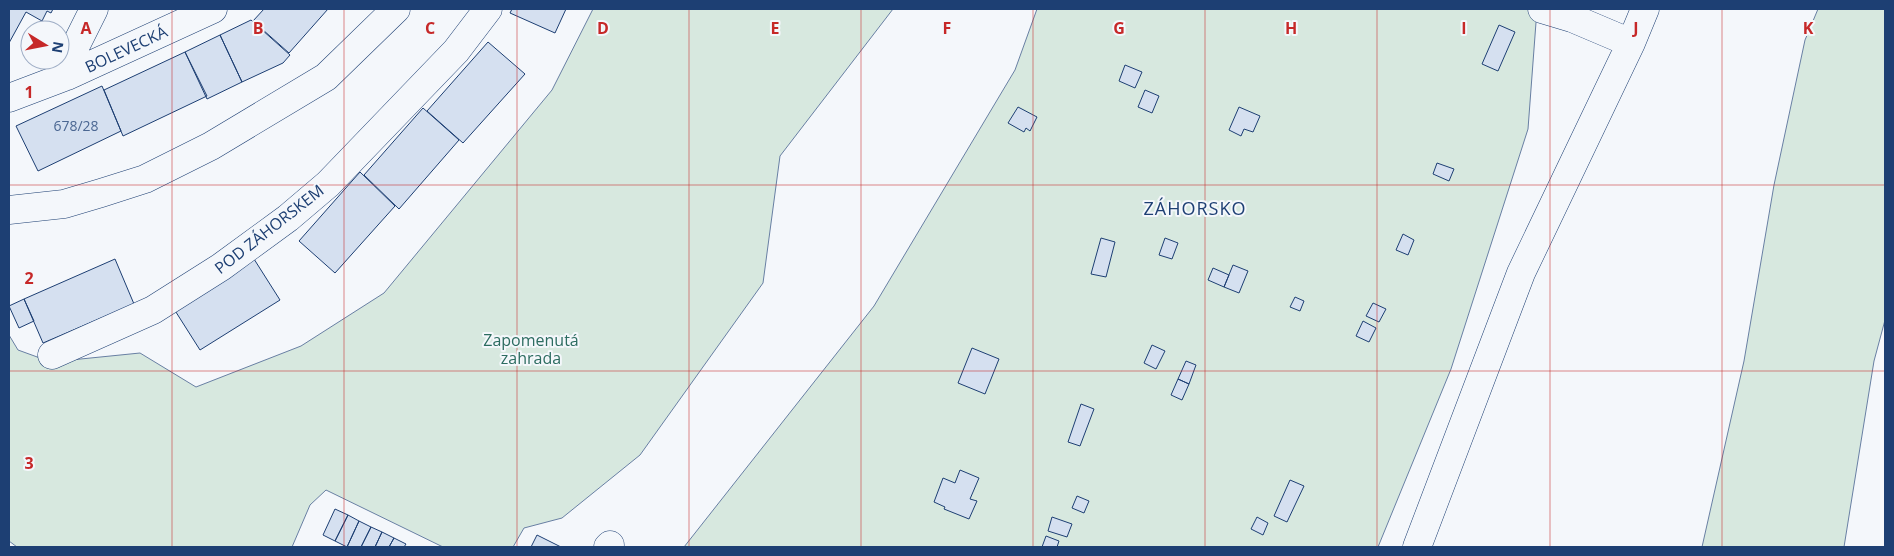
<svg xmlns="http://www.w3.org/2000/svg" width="1894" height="556" font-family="'Open Sans',sans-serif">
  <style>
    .green { fill: #d7e8df; stroke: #687fa3 }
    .building { fill: #d5e0f0; stroke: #1d3f73 }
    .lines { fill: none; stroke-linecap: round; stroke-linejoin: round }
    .minor-casing { stroke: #1d3f73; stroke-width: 29 }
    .minor { stroke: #f4f7fb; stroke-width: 28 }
    .grid { fill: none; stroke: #c62828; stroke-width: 1; stroke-opacity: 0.55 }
    .labels { text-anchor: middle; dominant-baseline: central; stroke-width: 4; stroke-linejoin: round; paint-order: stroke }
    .number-label { font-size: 14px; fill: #4b6792 }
    .street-label { font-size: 16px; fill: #1d3f73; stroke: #f4f7fb }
    .park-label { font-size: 16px; fill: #2c6c60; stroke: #f4f7fb }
    .neighbourhood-label { font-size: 18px; letter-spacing: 1px; fill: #1d3f73; stroke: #f4f7fb }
    .grid-label { font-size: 16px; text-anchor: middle; font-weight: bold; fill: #c62828; stroke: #f4f7fb; stroke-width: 4; stroke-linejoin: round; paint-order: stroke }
  </style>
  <rect width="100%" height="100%" fill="#f4f7fb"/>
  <!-- green -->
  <path class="green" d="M 593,9 L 893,9 L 780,156 L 763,283 L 640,455 L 562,518 L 524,528 L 513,547 L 443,547 L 326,490 L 310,505 L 292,547 L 17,547 L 9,541 L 9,335 L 18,350 L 51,362 L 140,353 L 196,387 L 301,346 L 384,293 L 552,90 Z
    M 1037,9 L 1537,9 L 1528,129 L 1451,369 L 1378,547 L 684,547 L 874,306 L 1015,70 Z
    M 1818,9 L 1885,9 L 1885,320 L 1874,361 L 1844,547 L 1702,547 L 1744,361 L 1774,185 L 1805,40 Z"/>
  <!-- building -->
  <path class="building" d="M 9,9 L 53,9 L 51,13 L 47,11 L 42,21 L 26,12 L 9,43 Z
    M 264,9 L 328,9 L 289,53 L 253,21 Z
    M 512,9 L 566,9 L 555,33 L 510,13 Z
    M 251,20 L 290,55 L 283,63 L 242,82 L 220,35 Z
    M 1499,25 L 1515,32 L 1498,71 L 1482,64 Z
    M 220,35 L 242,82 L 207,99 L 185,52 Z
    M 488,42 L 525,74 L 463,143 L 427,111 Z
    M 185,52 L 207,96 L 123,136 L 104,90 Z
    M 1125,65 L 1142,72 L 1135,88 L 1119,81 Z
    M 102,86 L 121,131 L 38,171 L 16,126 Z
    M 1145,90 L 1159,96 L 1152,113 L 1138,107 Z
    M 1018,107 L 1037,117 L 1030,131 L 1026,128 L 1024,132 L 1008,123 Z
    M 1239,107 L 1260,116 L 1253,132 L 1244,129 L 1241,136 L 1229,130 Z
    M 423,108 L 459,140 L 399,209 L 364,175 Z
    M 1437,163 L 1454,169 L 1449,181 L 1433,174 Z
    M 360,172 L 395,206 L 335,273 L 299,241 Z
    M 1403,234 L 1414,240 L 1408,255 L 1396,250 Z
    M 1101,238 L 1115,242 L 1106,277 L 1091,274 Z
    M 1165,238 L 1178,243 L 1172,259 L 1159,255 Z
    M 115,259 L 134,304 L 43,343 L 24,299 Z
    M 254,259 L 280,300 L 200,350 L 174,309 Z
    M 1233,265 L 1248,271 L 1239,293 L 1224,287 Z
    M 1213,268 L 1229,275 L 1224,287 L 1208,280 Z
    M 1295,297 L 1304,301 L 1300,311 L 1290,307 Z
    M 24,299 L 34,321 L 19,328 L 9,306 Z
    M 1373,303 L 1386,309 L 1379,322 L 1366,316 Z
    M 1363,321 L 1376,328 L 1369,342 L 1356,336 Z
    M 1152,345 L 1165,351 L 1156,369 L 1144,363 Z
    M 972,348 L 999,359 L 985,394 L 958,383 Z
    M 1186,361 L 1196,365 L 1189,384 L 1178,379 Z
    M 1178,379 L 1189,384 L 1182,400 L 1171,395 Z
    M 1081,404 L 1094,409 L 1080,446 L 1068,442 Z
    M 960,470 L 979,478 L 970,499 L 977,501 L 969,519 L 944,509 L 945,507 L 934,502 L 943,478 L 955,483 Z
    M 1290,480 L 1304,486 L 1287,522 L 1274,516 Z
    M 1077,496 L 1089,501 L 1084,513 L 1072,508 Z
    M 335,509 L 348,515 L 335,541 L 323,535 Z
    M 348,515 L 359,521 L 347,547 L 335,541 Z
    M 1052,517 L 1072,524 L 1067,537 L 1048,531 Z
    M 1257,517 L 1268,523 L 1263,535 L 1251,529 Z
    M 359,521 L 371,527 L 361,547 L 347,547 Z
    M 371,527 L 382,532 L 375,547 L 361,547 Z
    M 382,532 L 394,538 L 389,547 L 375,547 Z
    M 537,535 L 561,547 L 531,547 Z
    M 1046,536 L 1059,541 L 1057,547 L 1042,547 Z
    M 394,538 L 406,544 L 404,547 L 389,547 Z"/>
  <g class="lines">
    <!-- minor casing -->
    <g class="minor-casing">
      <path id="minor" d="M 1542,9 L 1572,18 L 1631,43
        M 67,76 L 65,67 L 94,9
        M 9,98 L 67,76 L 213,9
        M 9,210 L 64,204 L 101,193 L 145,179 L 211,146 L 326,77 L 396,9
        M 52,355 L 153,310 L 221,267 L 288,218 L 328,184 L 456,51 L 488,9
        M 608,547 L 610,545
        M 1417,547 L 1521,273 L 1631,43 L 1645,9"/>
    </g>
    <!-- minor -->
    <use href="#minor" class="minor"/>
  </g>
  <!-- grid -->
  <path class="grid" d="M 172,9 L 172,547M 344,9 L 344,547M 517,9 L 517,547M 689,9 L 689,547M 861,9 L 861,547M 1033,9 L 1033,547M 1205,9 L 1205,547M 1377,9 L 1377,547M 1550,9 L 1550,547M 1722,9 L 1722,547M 9,185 L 1885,185M 9,371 L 1885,371"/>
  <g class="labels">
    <!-- number labels -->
    <g class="number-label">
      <text x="76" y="125">678/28</text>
    </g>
    <!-- street labels -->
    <g class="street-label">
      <text transform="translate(126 49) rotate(-25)">BOLEVECKÁ</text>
      <text transform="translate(269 229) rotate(-38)">POD ZÁHORSKEM</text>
    </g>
    <!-- park labels -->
    <g class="park-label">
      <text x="531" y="340">Zapomenutá<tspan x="531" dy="18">zahrada</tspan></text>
    </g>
    <!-- neighbourhood labels -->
    <g class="neighbourhood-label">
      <text x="1195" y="208">ZÁHORSKO</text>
    </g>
  </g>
  <g class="grid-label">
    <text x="86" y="34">A</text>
    <text x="258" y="34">B</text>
    <text x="430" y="34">C</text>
    <text x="603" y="34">D</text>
    <text x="775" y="34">E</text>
    <text x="947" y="34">F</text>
    <text x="1119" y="34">G</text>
    <text x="1291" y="34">H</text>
    <text x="1464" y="34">I</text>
    <text x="1636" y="34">J</text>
    <text x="1808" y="34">K</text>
    <text x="29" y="98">1</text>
    <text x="29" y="284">2</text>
    <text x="29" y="469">3</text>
  </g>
  <!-- border -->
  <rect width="1894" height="556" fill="none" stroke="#1d3f73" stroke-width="20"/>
  <!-- north arrow -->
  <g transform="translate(45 45) rotate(100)"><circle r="24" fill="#f4f7fb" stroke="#9eadc5"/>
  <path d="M0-4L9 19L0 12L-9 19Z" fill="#c62828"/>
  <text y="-8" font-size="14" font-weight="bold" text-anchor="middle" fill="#1d3f73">N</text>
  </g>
</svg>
